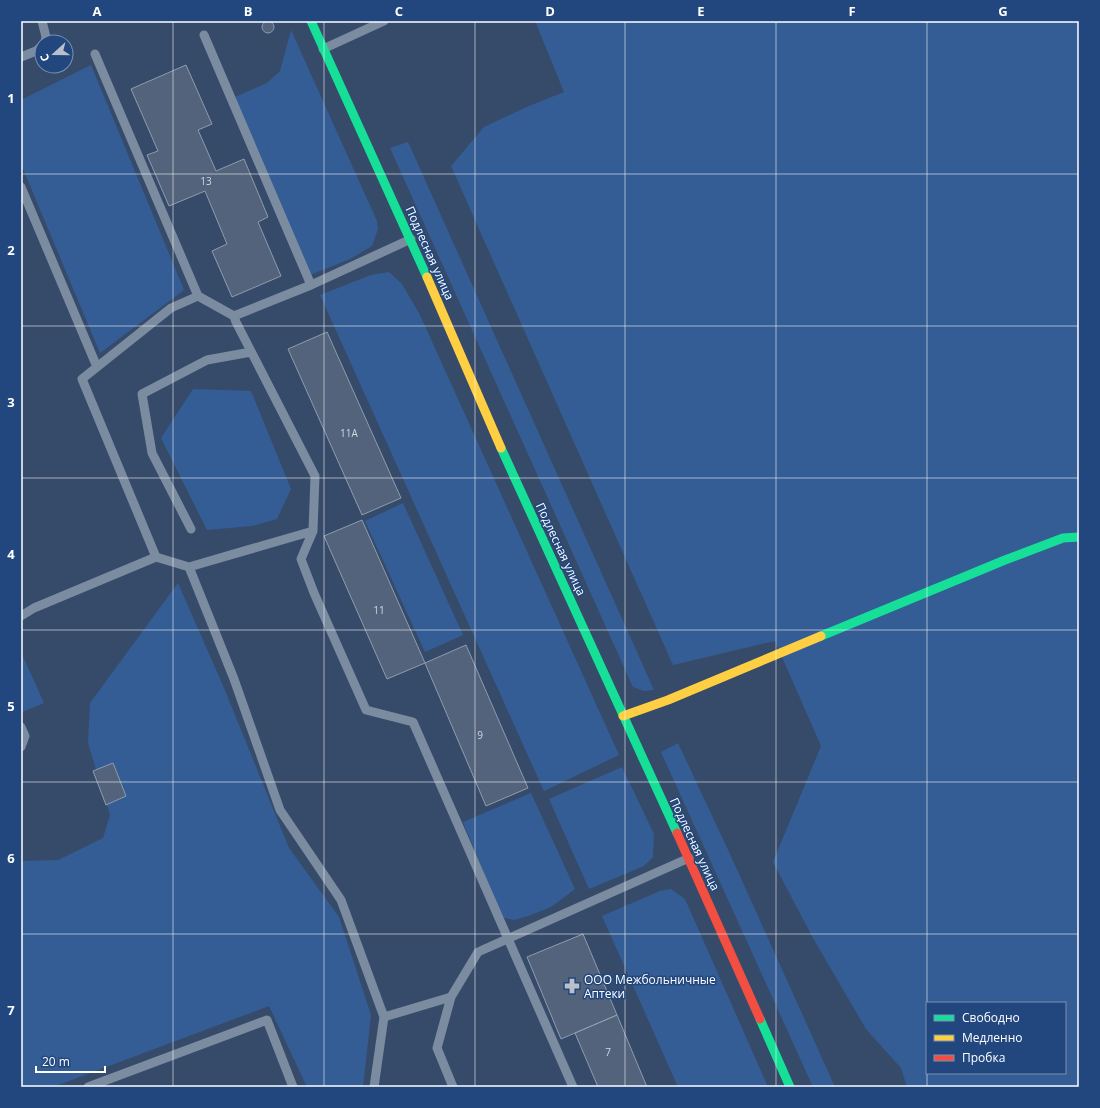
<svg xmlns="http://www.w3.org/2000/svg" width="1100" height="1108" font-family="'Open Sans',sans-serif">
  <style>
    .green { fill: #345d95; fill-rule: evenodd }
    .building { fill: #52637b; stroke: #8f9cae }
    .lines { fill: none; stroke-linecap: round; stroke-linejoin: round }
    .lane { stroke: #7b8ba0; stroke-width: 9 }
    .fast { stroke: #16e098; stroke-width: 9 }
    .slow { stroke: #ffcf43; stroke-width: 9 }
    .jam { stroke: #f24e42; stroke-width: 9 }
    .grid { fill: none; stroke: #fff; stroke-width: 1; stroke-opacity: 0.55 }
    .labels { text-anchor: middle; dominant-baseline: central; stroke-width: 3; stroke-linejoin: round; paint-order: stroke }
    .number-label { font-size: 10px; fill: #d4d8de }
    .street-label { font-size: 12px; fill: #fff; stroke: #21477e }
    .poi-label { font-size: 12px; fill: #fff; stroke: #21477e; text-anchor: start }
    .neatline { fill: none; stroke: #fff; stroke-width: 1.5 }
    .grid-label { font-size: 13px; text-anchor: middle; font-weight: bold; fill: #fff }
  </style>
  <rect width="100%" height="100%" fill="#364b69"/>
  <!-- green -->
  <path class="green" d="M 535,21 L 1079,21 L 1079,1087 L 907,1087 L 901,1068 L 866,1029 L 813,938 L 773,862 L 821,746 L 775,641 L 673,665 L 451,166 L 484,127 L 529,106 L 564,92 ZM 927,1003 L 1065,1003 L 1065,1073 L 927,1073 Z
    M 291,30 L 377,221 L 378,229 L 372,246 L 350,259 L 310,275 L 235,97 L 267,83 L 280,71 Z
    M 91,65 L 184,290 L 100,353 L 21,164 L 21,100 Z
    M 408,142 L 654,690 L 644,691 L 633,687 L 390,148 Z
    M 389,272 L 402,284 L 420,315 L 619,755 L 544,791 L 320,295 L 371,275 Z
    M 193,389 L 251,391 L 291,489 L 277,519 L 252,526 L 207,530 L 161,438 Z
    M 403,503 L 463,635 L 425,652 L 365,521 Z
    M 178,583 L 224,688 L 289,848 L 339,917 L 371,1015 L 363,1087 L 307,1087 L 269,1006 L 53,1087 L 21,1087 L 21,861 L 58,860 L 103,838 L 110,815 L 88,743 L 90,703 Z
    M 21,652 L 44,703 L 22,712 L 21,709 Z
    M 678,743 L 730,854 L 835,1087 L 813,1087 L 661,752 Z
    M 622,767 L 654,834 L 653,857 L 644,866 L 589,889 L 549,799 Z
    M 531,793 L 575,889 L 551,907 L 528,916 L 514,920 L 504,918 L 495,900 L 463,822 Z
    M 671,889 L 685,899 L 768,1087 L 678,1087 L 602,916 L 660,891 Z"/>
  <!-- building -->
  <path class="building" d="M262 27a6 6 0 1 1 12 0a6 6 0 1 1-12 0Z
    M 186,65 L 212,124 L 198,130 L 216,171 L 244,159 L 268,217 L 258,222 L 281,276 L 232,297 L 212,251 L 227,244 L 205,191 L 169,206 L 147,155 L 158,151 L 131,89 Z
    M 327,332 L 401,498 L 362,515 L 288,349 Z
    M 362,520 L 425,663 L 387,679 L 324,536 Z
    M 466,645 L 528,788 L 486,806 L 425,663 Z
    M 113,763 L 126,796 L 106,805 L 93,771 Z
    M 583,934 L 617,1015 L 561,1039 L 527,957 Z
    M 617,1015 L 647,1087 L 598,1087 L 575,1033 Z"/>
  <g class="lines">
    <!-- lane -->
    <path class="lane" d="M 42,21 L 46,37 L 45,42
      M 204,35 L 311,285
      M 323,49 L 384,21
      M 95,54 L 198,296 L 234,316
      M 21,57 L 36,51 L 42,46
      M 21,187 L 97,367 L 82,379 L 156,557
      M 411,239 L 311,285 L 234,316 L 236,322 L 315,476 L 313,531 L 301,559 L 314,593 L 366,710 L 413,722 L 573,1087
      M 97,367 L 171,308 L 198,296
      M 191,529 L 152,453 L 142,394 L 207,360 L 251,352
      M 189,567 L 234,679 L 280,810 L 341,900 L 384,1017
      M 21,616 L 34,608 L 156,557 L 189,567 L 313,531
      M 21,727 L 25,736 L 21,747
      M 88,1087 L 267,1020 L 293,1087
      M 374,1087 L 384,1017 L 451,997
      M 453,1087 L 437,1048 L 451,997 L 478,952 L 689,858"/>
    <!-- fast -->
    <path class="fast" d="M 311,21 L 427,277
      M 501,448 L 677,833
      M 821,636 L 1005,560 L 1063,538 L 1079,537
      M 760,1019 L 790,1087"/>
    <!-- slow -->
    <path class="slow" d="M 427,277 L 501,448
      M 623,716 L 668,700 L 821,636"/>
    <!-- jam -->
    <path class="jam" d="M 677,833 L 760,1019"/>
  </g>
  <!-- grid -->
  <path class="grid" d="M 173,21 L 173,1087M 324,21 L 324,1087M 475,21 L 475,1087M 625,21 L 625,1087M 776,21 L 776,1087M 927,21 L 927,1003M 21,174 L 1079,174M 21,326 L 1079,326M 21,478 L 1079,478M 21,630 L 1079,630M 21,782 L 1079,782M 21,934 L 1079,934M 927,1073 L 927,1087"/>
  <!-- icons -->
  <defs>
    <g id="pharmacy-bare" transform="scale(1.2)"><path d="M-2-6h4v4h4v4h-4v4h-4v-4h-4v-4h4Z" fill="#b9c0ca" stroke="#21477e" stroke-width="2.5" paint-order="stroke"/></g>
  </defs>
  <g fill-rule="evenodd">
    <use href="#pharmacy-bare" x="572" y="986"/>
  </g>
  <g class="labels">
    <!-- number labels -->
    <g class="number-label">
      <text x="206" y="181">13</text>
      <text x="349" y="433">11А</text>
      <text x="379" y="610">11</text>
      <text x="480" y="735">9</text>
      <text x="608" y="1052">7</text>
    </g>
    <!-- street labels -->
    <g class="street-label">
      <text transform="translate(430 253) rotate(66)">Подлесная улица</text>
      <text transform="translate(561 549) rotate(65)">Подлесная улица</text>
      <text transform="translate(695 844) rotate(65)">Подлесная улица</text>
    </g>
    <!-- poi labels -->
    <g class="poi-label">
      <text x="584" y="979">ООО Межбольничные<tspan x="584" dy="14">Аптеки</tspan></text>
    </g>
  </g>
  <!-- border -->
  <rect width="1100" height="1108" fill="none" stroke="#21477e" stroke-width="44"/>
  <!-- legend -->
  <rect x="926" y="1002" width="140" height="72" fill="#21477e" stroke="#7a91b2"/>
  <rect x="934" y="1015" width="20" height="6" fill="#16e098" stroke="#7a91b2"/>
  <text x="962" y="1022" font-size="12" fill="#ffffff">Свободно</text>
  <rect x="934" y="1035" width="20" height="6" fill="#ffcf43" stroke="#7a91b2"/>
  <text x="962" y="1042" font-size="12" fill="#ffffff">Медленно</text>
  <rect x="934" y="1055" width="20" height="6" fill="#f24e42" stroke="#7a91b2"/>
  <text x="962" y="1062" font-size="12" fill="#ffffff">Пробка</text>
  <!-- north arrow -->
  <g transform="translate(54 54) rotate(249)"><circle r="19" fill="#21477e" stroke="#7a91b2"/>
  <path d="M0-3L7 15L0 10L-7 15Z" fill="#b9c0ca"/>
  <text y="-6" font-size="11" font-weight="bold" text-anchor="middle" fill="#ffffff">С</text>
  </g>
  <!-- scale -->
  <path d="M36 1066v6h69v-6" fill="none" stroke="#ffffff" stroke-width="2"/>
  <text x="42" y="1066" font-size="12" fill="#ffffff" stroke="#21477e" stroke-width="3" paint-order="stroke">20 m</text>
  <rect x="22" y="22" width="1056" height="1064" class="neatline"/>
  <g class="grid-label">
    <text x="97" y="16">A</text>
    <text x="248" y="16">B</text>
    <text x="399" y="16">C</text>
    <text x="550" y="16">D</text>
    <text x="701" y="16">E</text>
    <text x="852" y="16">F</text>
    <text x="1003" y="16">G</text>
    <text x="11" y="103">1</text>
    <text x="11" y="255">2</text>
    <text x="11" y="407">3</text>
    <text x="11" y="559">4</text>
    <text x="11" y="711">5</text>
    <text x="11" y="863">6</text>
    <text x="11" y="1015">7</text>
  </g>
</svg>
